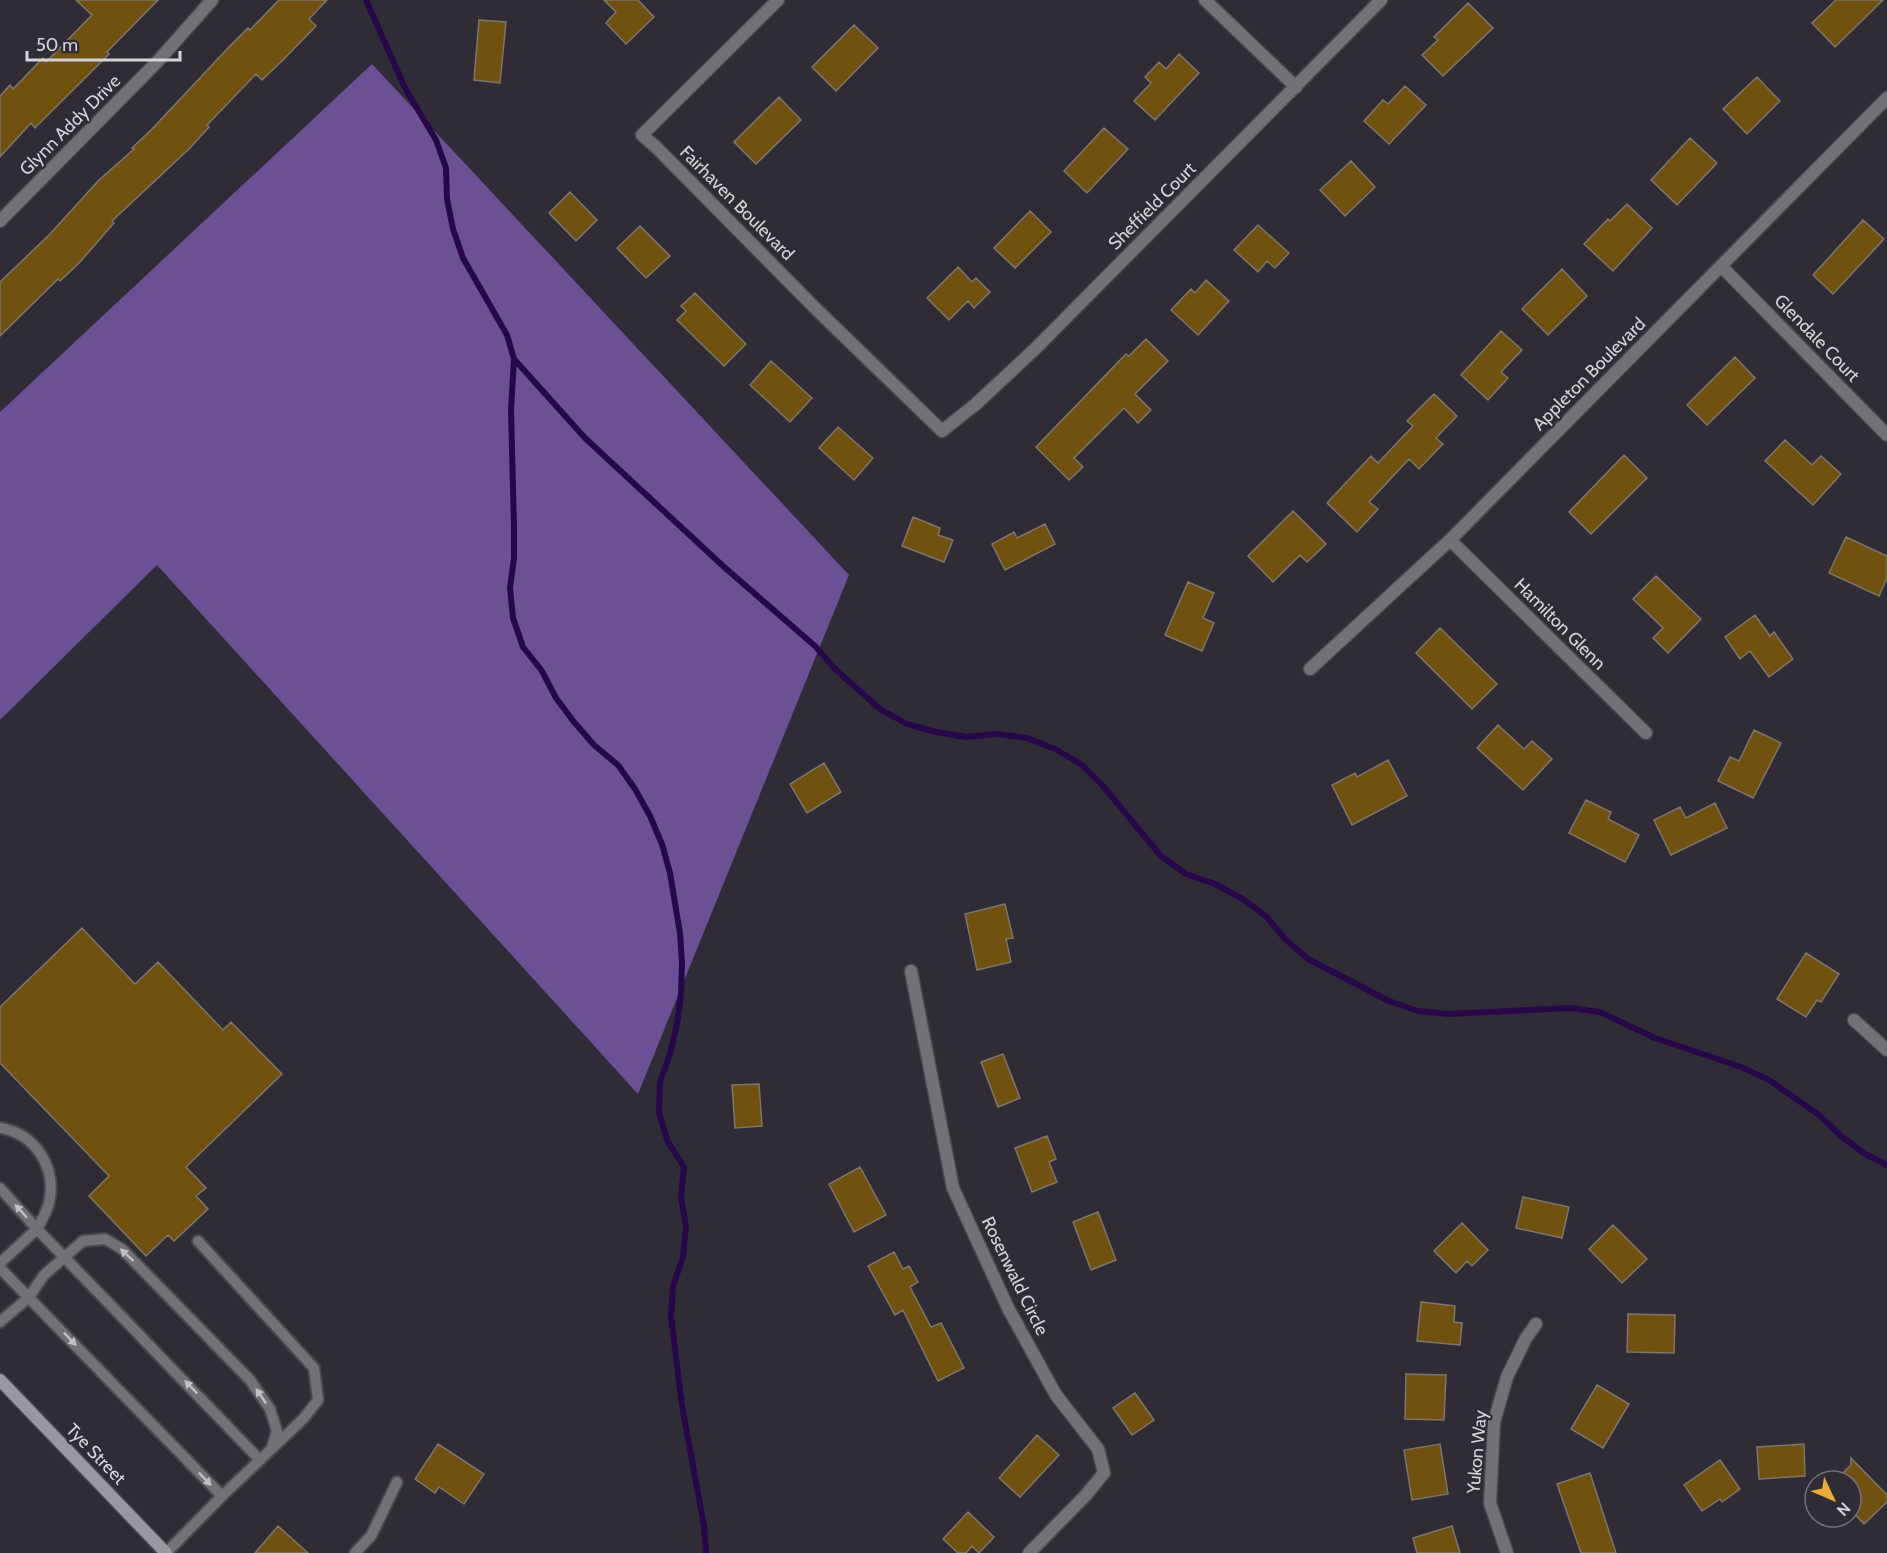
<svg xmlns="http://www.w3.org/2000/svg" width="1887" height="1553" font-family="Cabin,sans-serif">
  <style>
    .forest { fill: #6b5096 }
    .lines { fill: none; stroke-linecap: round; stroke-linejoin: round }
    .stream { stroke: #270749; stroke-width: 6 }
    .building { fill: #71510f; stroke: #7c766d; stroke-width: 1.5 }
    .lane-casing { stroke: #4a474f; stroke-width: 14 }
    .street-casing { stroke: #4a474f; stroke-width: 15 }
    .secondary-casing { stroke: #4a474f; stroke-width: 15 }
    .lane { stroke: #737176; stroke-width: 10 }
    .street { stroke: #737176; stroke-width: 12 }
    .secondary { stroke: #99979f; stroke-width: 12 }
    .oneway { fill: #c1c0c5 }
    .labels { text-anchor: middle; dominant-baseline: central; stroke-width: 4.5; stroke-linejoin: round; paint-order: stroke }
    .street-label { font-size: 18px; fill: #d5d4d9; stroke: #2f2c35 }
  </style>
  <rect width="100%" height="100%" fill="#2f2c35"/>
  <!-- forest -->
  <path class="forest" d="M 372,64 L 849,575 L 638,1094 L 157,565 L 0,720 L 0,412 Z"/>
  <g class="lines">
    <!-- stream -->
    <path class="stream" d="M 366,0 L 405,88 L 436,140 L 446,168 L 447,199 L 453,229 L 463,258 L 507,335 L 514,359 L 511,410 L 514,527 L 514,558 L 510,588 L 513,618 L 523,647 L 542,671 L 556,698 L 574,722 L 594,745 L 618,765 L 635,789 L 650,816 L 662,844 L 670,873 L 680,933 L 682,963 L 681,994 L 677,1024 L 670,1054 L 660,1082 L 659,1113 L 668,1142 L 684,1167 L 681,1197 L 686,1227 L 683,1257 L 673,1286 L 671,1316 L 682,1406 L 704,1526 L 706,1553
      M 514,359 L 585,438 L 723,566 L 815,646 L 835,669 L 880,709 L 907,724 L 936,732 L 966,737 L 996,734 L 1027,738 L 1055,749 L 1081,764 L 1103,786 L 1161,856 L 1186,874 L 1215,884 L 1241,898 L 1266,916 L 1285,939 L 1308,959 L 1389,1001 L 1418,1011 L 1448,1014 L 1570,1008 L 1600,1012 L 1655,1038 L 1741,1067 L 1769,1080 L 1819,1115 L 1841,1136 L 1865,1154 L 1887,1165"/>
  </g>
  <!-- building -->
  <path class="building" d="M 76,0 L 158,0 L 107,52 L 109,54 L 35,128 L 31,123 L 0,157 L 0,96 L 10,85 L 13,89 L 43,58 L 46,62 L 92,15 Z
    M 279,0 L 327,0 L 309,19 L 316,26 L 282,61 L 262,80 L 256,74 L 207,125 L 209,127 L 190,148 L 112,221 L 114,223 L 79,263 L 60,281 L 58,279 L 0,336 L 0,282 L 50,234 L 98,181 L 134,149 L 132,148 L 152,129 L 228,48 L 248,28 L 250,30 Z
    M 604,0 L 638,0 L 654,17 L 626,44 L 606,23 L 616,12 Z
    M 1836,0 L 1883,0 L 1835,47 L 1812,23 Z
    M 1468,3 L 1493,28 L 1443,76 L 1422,55 L 1438,40 L 1434,37 Z
    M 479,20 L 506,22 L 500,83 L 474,80 Z
    M 854,25 L 878,48 L 836,91 L 812,67 Z
    M 1179,54 L 1199,73 L 1155,120 L 1134,101 L 1151,83 L 1145,77 L 1159,62 L 1166,69 Z
    M 1757,77 L 1780,101 L 1747,134 L 1723,109 Z
    M 1405,86 L 1426,105 L 1389,144 L 1364,121 L 1383,100 L 1388,104 Z
    M 779,97 L 801,120 L 756,164 L 734,142 Z
    M 1104,128 L 1128,149 L 1087,193 L 1064,171 Z
    M 1690,138 L 1717,163 L 1677,205 L 1651,180 Z
    M 1351,161 L 1375,187 L 1345,216 L 1320,190 Z
    M 570,192 L 597,220 L 576,241 L 549,213 Z
    M 1627,204 L 1652,228 L 1613,271 L 1584,244 L 1608,219 L 1610,221 Z
    M 1030,211 L 1051,232 L 1015,268 L 994,248 Z
    M 1863,220 L 1884,239 L 1833,294 L 1813,275 Z
    M 1258,225 L 1289,253 L 1275,268 L 1267,261 L 1258,272 L 1234,250 Z
    M 640,226 L 670,256 L 646,278 L 617,248 Z
    M 958,267 L 972,282 L 976,278 L 990,292 L 974,308 L 968,301 L 949,320 L 927,298 Z
    M 1562,269 L 1587,296 L 1548,335 L 1522,309 Z
    M 1206,280 L 1229,301 L 1198,335 L 1171,310 L 1191,289 L 1195,293 Z
    M 695,293 L 746,344 L 724,366 L 677,320 L 686,311 L 681,306 Z
    M 1501,331 L 1522,350 L 1501,372 L 1508,378 L 1488,400 L 1461,375 Z
    M 1146,339 L 1168,361 L 1135,394 L 1151,410 L 1138,423 L 1124,408 L 1074,458 L 1083,467 L 1069,480 L 1036,447 L 1126,354 L 1129,356 Z
    M 1735,357 L 1755,378 L 1707,425 L 1687,405 Z
    M 771,361 L 812,398 L 790,422 L 750,385 Z
    M 1434,394 L 1457,416 L 1436,438 L 1443,444 L 1419,469 L 1409,459 L 1369,502 L 1378,509 L 1357,532 L 1327,503 L 1371,456 L 1378,463 L 1413,426 L 1407,421 Z
    M 838,427 L 873,458 L 854,480 L 819,448 Z
    M 1785,440 L 1812,465 L 1821,456 L 1841,474 L 1813,505 L 1765,461 Z
    M 1624,455 L 1647,478 L 1591,534 L 1569,512 Z
    M 1293,511 L 1326,544 L 1307,562 L 1300,555 L 1273,582 L 1248,556 Z
    M 913,517 L 940,528 L 938,535 L 953,540 L 944,562 L 902,546 Z
    M 1045,524 L 1055,544 L 1005,570 L 992,544 L 1014,532 L 1017,538 Z
    M 1846,537 L 1887,556 L 1887,578 L 1879,596 L 1829,573 Z
    M 1656,576 L 1701,619 L 1668,653 L 1653,638 L 1663,628 L 1633,599 Z
    M 1188,582 L 1214,593 L 1203,618 L 1214,623 L 1202,651 L 1165,635 Z
    M 1755,615 L 1770,636 L 1774,632 L 1793,659 L 1769,677 L 1750,651 L 1740,659 L 1725,637 Z
    M 1440,628 L 1497,684 L 1472,709 L 1416,653 Z
    M 1498,725 L 1524,749 L 1532,741 L 1552,759 L 1523,790 L 1477,748 Z
    M 1754,730 L 1781,743 L 1753,798 L 1718,781 L 1730,757 L 1739,761 Z
    M 1388,760 L 1407,796 L 1352,825 L 1332,785 L 1355,773 L 1357,777 Z
    M 824,763 L 841,792 L 807,813 L 790,784 Z
    M 1586,800 L 1611,812 L 1608,819 L 1639,835 L 1625,862 L 1569,833 Z
    M 1715,803 L 1727,828 L 1671,855 L 1654,820 L 1680,807 L 1686,818 Z
    M 1005,904 L 1013,938 L 1006,939 L 1011,962 L 977,970 L 965,914 Z
    M 82,928 L 135,984 L 158,962 L 223,1030 L 231,1022 L 282,1074 L 186,1167 L 206,1188 L 196,1196 L 208,1209 L 174,1241 L 168,1235 L 146,1256 L 89,1196 L 109,1176 L 0,1063 L 0,1007 Z
    M 1806,953 L 1839,974 L 1821,1002 L 1817,1000 L 1806,1017 L 1777,999 Z
    M 1003,1054 L 1020,1098 L 998,1107 L 981,1062 Z
    M 759,1084 L 762,1126 L 735,1128 L 732,1085 Z
    M 1047,1136 L 1056,1159 L 1049,1162 L 1057,1182 L 1032,1192 L 1015,1148 Z
    M 860,1167 L 886,1215 L 854,1232 L 829,1184 Z
    M 1523,1197 L 1569,1207 L 1562,1238 L 1516,1228 Z
    M 1098,1212 L 1116,1260 L 1091,1270 L 1073,1222 Z
    M 1462,1223 L 1488,1250 L 1472,1266 L 1467,1261 L 1456,1273 L 1434,1251 Z
    M 1613,1225 L 1647,1259 L 1622,1283 L 1589,1249 Z
    M 894,1252 L 903,1269 L 909,1266 L 918,1282 L 910,1287 L 931,1327 L 941,1323 L 964,1368 L 938,1381 L 903,1310 L 895,1315 L 868,1266 Z
    M 1421,1302 L 1455,1306 L 1454,1322 L 1462,1323 L 1460,1345 L 1417,1341 Z
    M 1628,1314 L 1675,1315 L 1674,1353 L 1627,1352 Z
    M 1406,1374 L 1446,1375 L 1444,1420 L 1405,1419 Z
    M 1597,1385 L 1629,1404 L 1603,1448 L 1571,1429 Z
    M 1135,1393 L 1154,1420 L 1132,1435 L 1113,1408 Z
    M 1037,1435 L 1059,1455 L 1020,1497 L 999,1478 Z
    M 438,1444 L 484,1474 L 464,1504 L 439,1487 L 435,1493 L 415,1479 Z
    M 1440,1444 L 1448,1494 L 1412,1500 L 1404,1450 Z
    M 1804,1444 L 1805,1476 L 1759,1479 L 1757,1447 Z
    M 1851,1458 L 1887,1495 L 1887,1502 L 1864,1524 L 1851,1510 L 1851,1481 L 1835,1481 L 1851,1465 Z
    M 1720,1460 L 1740,1489 L 1722,1502 L 1720,1499 L 1702,1511 L 1684,1485 Z
    M 1590,1473 L 1616,1553 L 1581,1553 L 1557,1484 Z
    M 968,1512 L 994,1537 L 979,1553 L 972,1546 L 966,1553 L 958,1553 L 943,1539 Z
    M 278,1526 L 308,1553 L 255,1553 Z
    M 1452,1526 L 1460,1553 L 1417,1553 L 1413,1538 Z"/>
  <g class="lines">
    <!-- lane casing -->
    <g class="lane-casing">
      <path id="lane" d="M 0,1128 C 36,1134 57,1168 49,1203 C 47,1212 41,1221 37,1229 L 260,1460
        M 0,1188 L 37,1229 L 0,1263
        M 0,1268 L 222,1496
        M 0,1322 L 29,1297 L 44,1275 L 83,1241 L 105,1239 L 122,1249 L 250,1380 L 270,1409 L 277,1431 L 272,1447
        M 166,1553 L 222,1496 L 303,1419 L 318,1400 L 314,1368 L 198,1241
        M 355,1553 L 371,1536 L 397,1482"/>
    </g>
    <!-- street casing -->
    <g class="street-casing">
      <path id="street" d="M 778,0 L 642,135 L 656,147 L 814,307 L 942,431 L 976,404 L 1036,348 L 1381,0
        M 1205,0 L 1296,87
        M 0,221 L 158,61 L 212,0
        M 1721,266 L 1887,435
        M 1450,540 L 1646,733
        M 1310,669 L 1450,540 L 1887,98
        M 911,971 L 953,1188 L 1008,1308 L 1056,1395 L 1098,1449 L 1104,1473 L 1086,1495 L 1029,1553
        M 1854,1020 L 1887,1050
        M 1507,1553 L 1490,1503 L 1494,1422 L 1507,1377 L 1526,1338 L 1536,1324"/>
    </g>
    <!-- secondary casing -->
    <g class="secondary-casing">
      <path id="secondary" d="M 0,1380 L 166,1553"/>
    </g>
    <!-- lane -->
    <use href="#lane" class="lane"/>
    <!-- street -->
    <use href="#street" class="street"/>
    <!-- secondary -->
    <use href="#secondary" class="secondary"/>
  </g>
  <!-- one-way arrows -->
  <defs><path id="oneway-solid" d="M-6-.8H1V-3.2L6.5 0L1 3.2V.8H-6Z" transform="scale(1.5)"/></defs>
  <g class="oneway">
    <use href="#oneway-solid" transform="translate(21 1211) rotate(-132)"/>
    <use href="#oneway-solid" transform="translate(127 1255) rotate(-137)"/>
    <use href="#oneway-solid" transform="translate(70 1339) rotate(46)"/>
    <use href="#oneway-solid" transform="translate(191 1387) rotate(-134)"/>
    <use href="#oneway-solid" transform="translate(261 1396) rotate(-124)"/>
    <use href="#oneway-solid" transform="translate(205 1479) rotate(46)"/>
  </g>
  <g class="labels">
    <!-- street labels -->
    <g class="street-label">
      <text transform="translate(70 125) rotate(-45)">Glynn Addy Drive</text>
      <text transform="translate(737 203) rotate(45)">Fairhaven Boulevard</text>
      <text transform="translate(1152 206) rotate(-45)">Sheffield Court</text>
      <text transform="translate(1817 338) rotate(46)">Glendale Court</text>
      <text transform="translate(1589 374) rotate(-45)">Appleton Boulevard</text>
      <text transform="translate(1560 624) rotate(45)">Hamilton Glenn</text>
      <text transform="translate(1015 1276) rotate(64)">Rosenwald Circle</text>
      <text transform="translate(1477 1452) rotate(-85)">Yukon Way</text>
      <text transform="translate(96 1454) rotate(46)">Tye Street</text>
    </g>
  </g>
  <!-- north arrow -->
  <g transform="translate(1833 1499) rotate(134)"><circle r="28" fill="#2f2c35" stroke="#716f77" stroke-width="1.5"/>
  <path d="M0-4.5L10 22L0 15L-10 22Z" fill="#e8ac37"/>
  <text y="-9" font-size="16" font-weight="bold" text-anchor="middle" fill="#d5d4d9">N</text>
  </g>
  <!-- scale -->
  <path d="M27 51v9h153v-9" fill="none" stroke="#d5d4d9" stroke-width="3"/>
  <text x="36" y="51" font-size="18" fill="#d5d4d9" stroke="#2f2c35" stroke-width="4.5" paint-order="stroke">50 m</text>
</svg>
